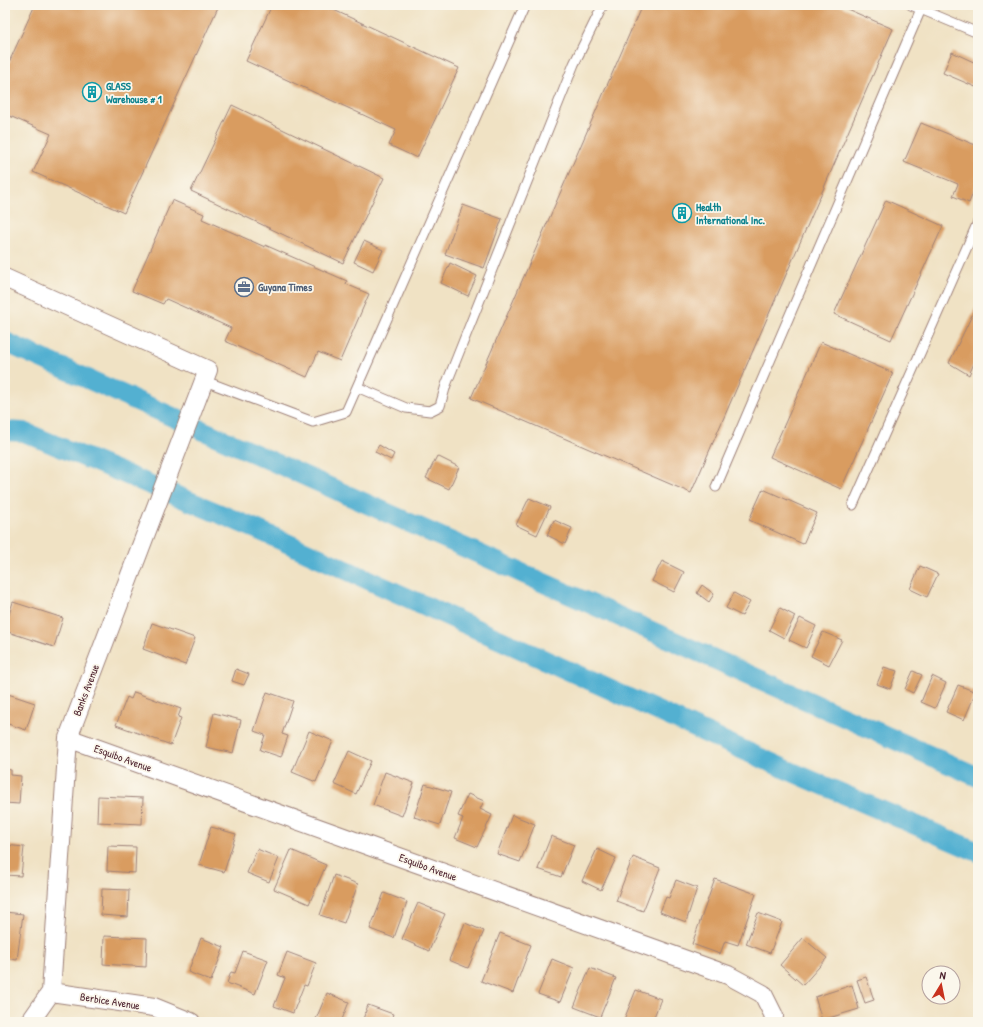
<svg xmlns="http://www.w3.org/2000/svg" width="983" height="1027" font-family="'Patrick Hand',sans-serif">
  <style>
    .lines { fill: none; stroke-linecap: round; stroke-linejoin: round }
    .canal { stroke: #53b0d1; stroke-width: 20 }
    .building { fill: #d99c61 }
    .service-casing { stroke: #9d8078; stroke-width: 11 }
    .minor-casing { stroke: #9d8078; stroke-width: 20 }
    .service { stroke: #fff; stroke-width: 9 }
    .minor { stroke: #fff; stroke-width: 18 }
    .labels { text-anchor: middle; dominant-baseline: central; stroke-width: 3.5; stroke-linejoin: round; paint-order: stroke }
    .culture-label { font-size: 11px; font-weight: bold; fill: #0d838f; stroke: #fbf7ec; text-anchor: start }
    .service-label { font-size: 11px; font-weight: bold; fill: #4e5e75; stroke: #fbf7ec; text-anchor: start }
    .street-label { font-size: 11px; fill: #4a1f2b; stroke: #fbf7ec }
  </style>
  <rect width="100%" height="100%" fill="#fbf7ec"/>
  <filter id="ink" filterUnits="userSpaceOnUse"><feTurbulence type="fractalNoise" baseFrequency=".025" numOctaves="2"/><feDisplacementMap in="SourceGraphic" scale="8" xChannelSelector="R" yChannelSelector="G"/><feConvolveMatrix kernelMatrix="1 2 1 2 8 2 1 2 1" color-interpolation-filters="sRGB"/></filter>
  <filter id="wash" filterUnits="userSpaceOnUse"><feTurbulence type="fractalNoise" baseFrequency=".012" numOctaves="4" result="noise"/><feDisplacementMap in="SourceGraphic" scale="16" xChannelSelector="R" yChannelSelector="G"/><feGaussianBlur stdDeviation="0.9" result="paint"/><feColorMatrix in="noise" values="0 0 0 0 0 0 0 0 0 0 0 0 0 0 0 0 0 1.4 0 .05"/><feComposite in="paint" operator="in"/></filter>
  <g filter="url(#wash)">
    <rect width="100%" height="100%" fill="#f0e2c4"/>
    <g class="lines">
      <!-- canal -->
      <path class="canal" d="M 5,342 L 978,777
        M 5,431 L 24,432 L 256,529 L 783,768 L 978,852"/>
    </g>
    <g id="blocks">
      <!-- building -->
      <path class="building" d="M 35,5 L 219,5 L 124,213 L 33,172 L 51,134 L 5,114 L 5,71 Z
        M 272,5 L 323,5 L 459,68 L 417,158 L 389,145 L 396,130 L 246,61 Z
        M 642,5 L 838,5 L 893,29 L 691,493 L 471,398 Z
        M 952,52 L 978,64 L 978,88 L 943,73 Z
        M 232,105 L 384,178 L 343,263 L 191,191 Z
        M 921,123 L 978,146 L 978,180 L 969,203 L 953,196 L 958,184 L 904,162 Z
        M 172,200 L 204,214 L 202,219 L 265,247 L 265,245 L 347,281 L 346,284 L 369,294 L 340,361 L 318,352 L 307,377 L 225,341 L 231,328 L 166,299 L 163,304 L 132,291 Z
        M 886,200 L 943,226 L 891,340 L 834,314 Z
        M 463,205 L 502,219 L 484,268 L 445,254 Z
        M 364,241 L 383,250 L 373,271 L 354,262 Z
        M 450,263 L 477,276 L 468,296 L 441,283 Z
        M 976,307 L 978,308 L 978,354 L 969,375 L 949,363 Z
        M 821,342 L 893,373 L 841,489 L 770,457 Z
        M 379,445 L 394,454 L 391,460 L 375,452 Z
        M 437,456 L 459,467 L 449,489 L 426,478 Z
        M 763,489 L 817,513 L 803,544 L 749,520 Z
        M 529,498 L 550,507 L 537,535 L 516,525 Z
        M 554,520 L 572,528 L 565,544 L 547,535 Z
        M 662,561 L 684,572 L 674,592 L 652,581 Z
        M 920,566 L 938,574 L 927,597 L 910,589 Z
        M 702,585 L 714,594 L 709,602 L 697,593 Z
        M 734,593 L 750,602 L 742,616 L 726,608 Z
        M 13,602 L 63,618 L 54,647 L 5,631 L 5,627 Z
        M 780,608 L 795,616 L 784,638 L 769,630 Z
        M 800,618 L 816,626 L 806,648 L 789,640 Z
        M 152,623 L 195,638 L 185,665 L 143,649 Z
        M 823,632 L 842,640 L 829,665 L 811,656 Z
        M 884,667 L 897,671 L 890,689 L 877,684 Z
        M 236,669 L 249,674 L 244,685 L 232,681 Z
        M 913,671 L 922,675 L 913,693 L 905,689 Z
        M 932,676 L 946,683 L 935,708 L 921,702 Z
        M 958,685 L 976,692 L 964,720 L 946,712 Z
        M 134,692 L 181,709 L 178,717 L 181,718 L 171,745 L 116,725 L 127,697 L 131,699 Z
        M 267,692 L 293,701 L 282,734 L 288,736 L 281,757 L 260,750 L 265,735 L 254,731 Z
        M 5,693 L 35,703 L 26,730 L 5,723 Z
        M 214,713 L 241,720 L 233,753 L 206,747 Z
        M 978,721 L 978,731 L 975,730 Z
        M 309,731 L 333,741 L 316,782 L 292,772 Z
        M 349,751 L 371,761 L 356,794 L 334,784 Z
        M 5,769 L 11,770 L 11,775 L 21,776 L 19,804 L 5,803 Z
        M 385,772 L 414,783 L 402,816 L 373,805 Z
        M 425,784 L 451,792 L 440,825 L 414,817 Z
        M 468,794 L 484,801 L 480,809 L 492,815 L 477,847 L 455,838 L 463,818 L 458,816 Z
        M 98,796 L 143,798 L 142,824 L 97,822 Z
        M 512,815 L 535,824 L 520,862 L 497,854 Z
        M 211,827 L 236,834 L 224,872 L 199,865 Z
        M 551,836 L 574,845 L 561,877 L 538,869 Z
        M 5,845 L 24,847 L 21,876 L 5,875 Z
        M 108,846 L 136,847 L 135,873 L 107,871 Z
        M 257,849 L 279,858 L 269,882 L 247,873 Z
        M 597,849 L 616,858 L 601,890 L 582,881 Z
        M 291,850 L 326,865 L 309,904 L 274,889 Z
        M 633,857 L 660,868 L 643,911 L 616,901 Z
        M 334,875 L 358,884 L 344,923 L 320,915 Z
        M 715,879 L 756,894 L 738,945 L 725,941 L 720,954 L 692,944 Z
        M 676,880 L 697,888 L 686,922 L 660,912 L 666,897 L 669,898 Z
        M 102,889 L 129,890 L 128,917 L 101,915 Z
        M 384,893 L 407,902 L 394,938 L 370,929 Z
        M 418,903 L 445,914 L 429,951 L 402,939 Z
        M 5,912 L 23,914 L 17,960 L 5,958 Z
        M 758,913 L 782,922 L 770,953 L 746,944 Z
        M 465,923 L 484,931 L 468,968 L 449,960 Z
        M 500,933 L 531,945 L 513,993 L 481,981 Z
        M 104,936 L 147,938 L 146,967 L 103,964 Z
        M 201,938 L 224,947 L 211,981 L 188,972 Z
        M 803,938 L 827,958 L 803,985 L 780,965 Z
        M 243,951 L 268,960 L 255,994 L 227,983 L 231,972 L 235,973 Z
        M 287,952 L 316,963 L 307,986 L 304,985 L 293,1013 L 274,1006 L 285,978 L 278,975 Z
        M 552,959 L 574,968 L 560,1002 L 538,994 Z
        M 590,968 L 616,978 L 600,1017 L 574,1007 Z
        M 866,977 L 874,1000 L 865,1003 L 857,980 Z
        M 852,985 L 859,1009 L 822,1020 L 815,997 Z
        M 636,990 L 661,999 L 652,1022 L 623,1022 Z
        M 327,993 L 349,1002 L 341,1022 L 324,1022 L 316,1019 Z
        M 368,1005 L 393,1014 L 390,1022 L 362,1022 Z"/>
    </g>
  </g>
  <g filter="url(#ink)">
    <use href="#blocks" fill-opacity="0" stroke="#9d8078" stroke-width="1"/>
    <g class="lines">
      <!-- service casing -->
      <g class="service-casing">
        <path id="service" d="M 911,5 L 978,33
          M 205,381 L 313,422 L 346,412 L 525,5
          M 357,387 L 406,408 L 430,411 L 440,406 L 446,385 L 574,64 L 603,5
          M 716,487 L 921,9
          M 853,505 L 978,222"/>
      </g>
      <!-- minor casing -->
      <g class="minor-casing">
        <path id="minor" d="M 5,278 L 208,370 L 68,738 L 51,992 L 30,1022
          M 68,738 L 728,975 L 763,994 L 774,1016 L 773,1022
          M 51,992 L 154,1007 L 191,1022"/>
      </g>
      <!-- service -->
      <use href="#service" class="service"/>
      <!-- minor -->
      <use href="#minor" class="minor"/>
    </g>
  </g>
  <!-- icons -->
  <defs>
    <g id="building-ring" transform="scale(1)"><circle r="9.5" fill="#fbf7ec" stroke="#0f9aa8" stroke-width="1.5"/><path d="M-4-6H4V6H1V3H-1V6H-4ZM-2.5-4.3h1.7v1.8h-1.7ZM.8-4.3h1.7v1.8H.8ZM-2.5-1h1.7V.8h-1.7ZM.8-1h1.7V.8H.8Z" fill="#0f9aa8"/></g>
    <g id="office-ring" transform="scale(1)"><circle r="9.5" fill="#fbf7ec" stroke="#5c6f8a" stroke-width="1.5"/><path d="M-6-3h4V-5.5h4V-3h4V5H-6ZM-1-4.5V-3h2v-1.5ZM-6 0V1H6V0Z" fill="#5c6f8a"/></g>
  </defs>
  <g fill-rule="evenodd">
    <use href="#building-ring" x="92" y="92"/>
    <use href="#building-ring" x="682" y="213"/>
    <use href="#office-ring" x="244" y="287"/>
  </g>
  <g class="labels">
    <!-- culture labels -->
    <g class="culture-label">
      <text x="106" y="86">GLASS<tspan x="106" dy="13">Warehouse # 1</tspan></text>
      <text x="696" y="207">Health<tspan x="696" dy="13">International Inc.</tspan></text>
    </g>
    <!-- service labels -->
    <g class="service-label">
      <text x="258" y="287">Guyana Times</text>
    </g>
    <!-- street labels -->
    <g class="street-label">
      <text transform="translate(86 690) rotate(-69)">Banks Avenue</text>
      <text transform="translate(123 758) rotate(20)">Esquibo Avenue</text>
      <text transform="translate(428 867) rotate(20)">Esquibo Avenue</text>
      <text transform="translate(110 1001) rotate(9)">Berbice Avenue</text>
    </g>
  </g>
  <!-- margin -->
  <rect width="983" height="1027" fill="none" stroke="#fbf7ec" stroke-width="20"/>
  <!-- north arrow -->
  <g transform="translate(941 985) rotate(10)"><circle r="19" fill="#fbf7ec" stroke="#b4a19f"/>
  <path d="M0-3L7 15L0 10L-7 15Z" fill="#c8321e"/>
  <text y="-6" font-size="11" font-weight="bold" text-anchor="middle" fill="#4a1f2b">N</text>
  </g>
</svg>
